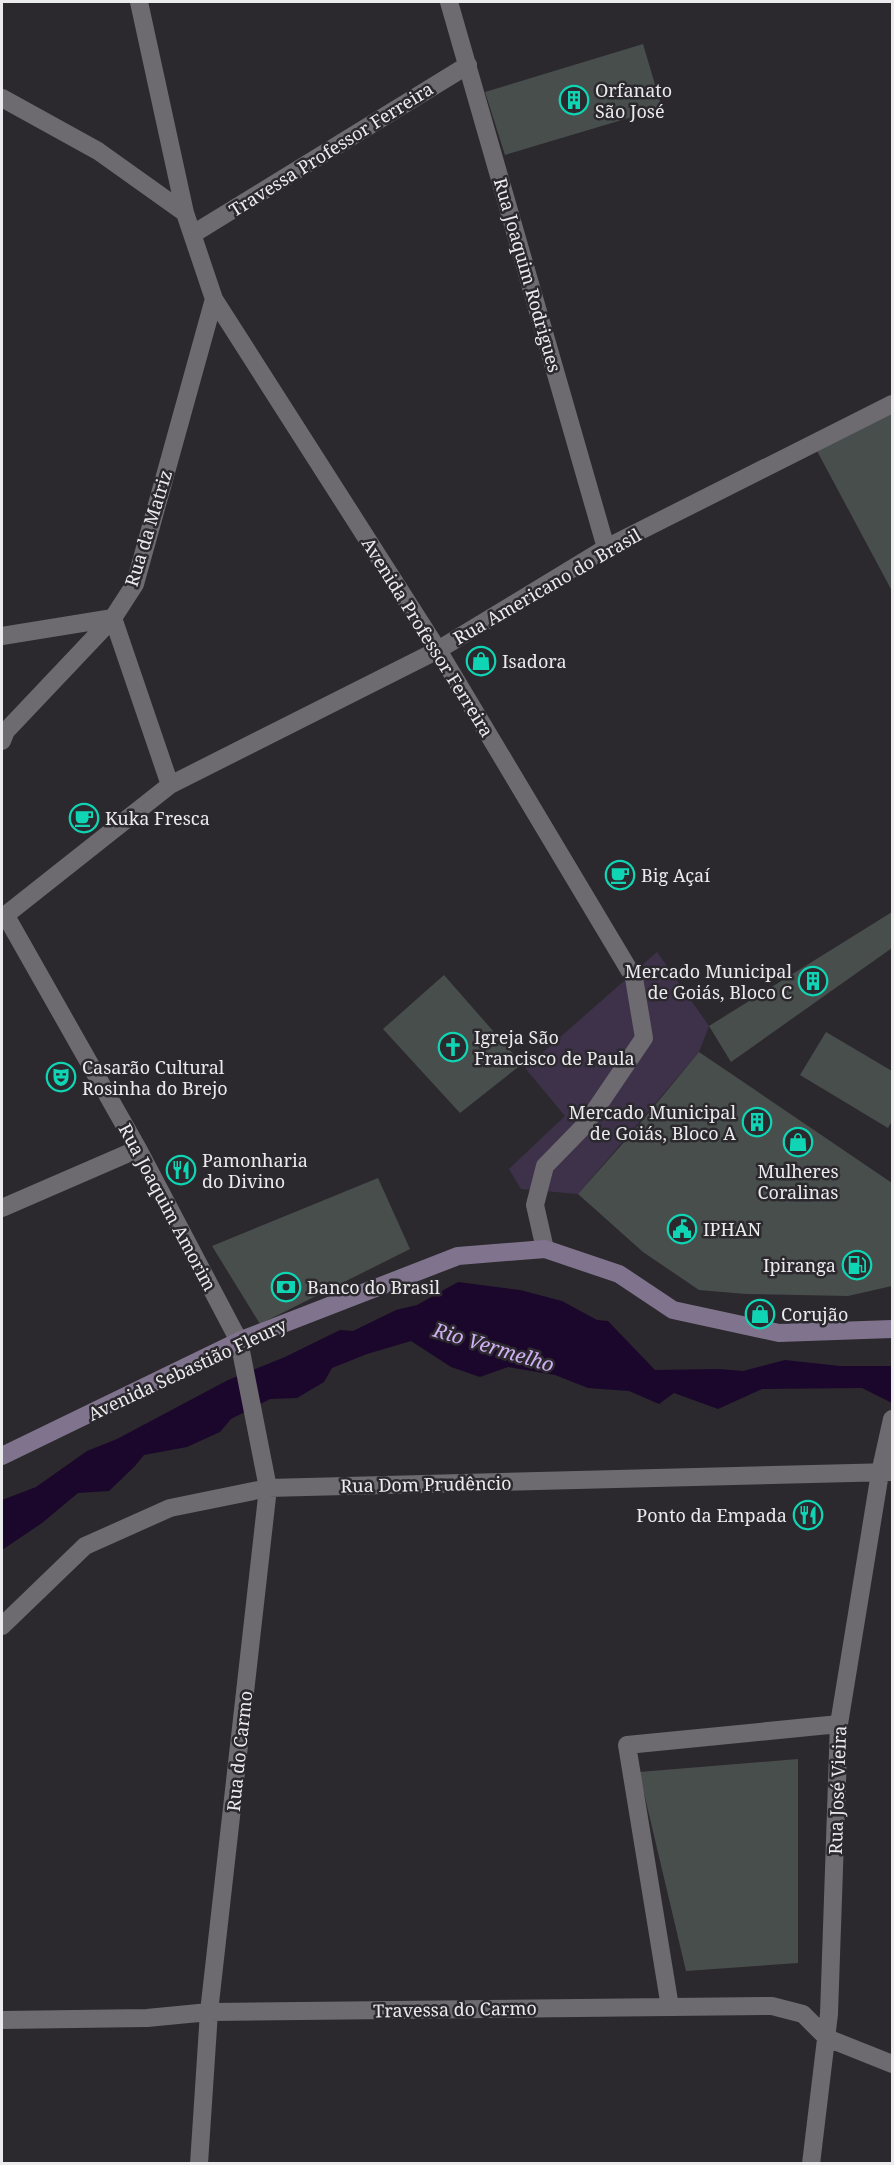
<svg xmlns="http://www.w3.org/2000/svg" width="894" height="2165" font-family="'Noto Serif',serif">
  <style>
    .green { fill: #3e324b }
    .water { fill: #1b072b }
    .building { fill: #484e4c }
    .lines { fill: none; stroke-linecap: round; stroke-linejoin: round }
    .street { stroke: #6d6a70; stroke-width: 18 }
    .secondary { stroke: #80738d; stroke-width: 18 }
    .labels { text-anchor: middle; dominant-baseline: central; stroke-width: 5; stroke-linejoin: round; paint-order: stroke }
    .poi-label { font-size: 18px; fill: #ebeaed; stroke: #2b292d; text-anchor: start }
    .street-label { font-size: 18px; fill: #ebeaed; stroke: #2b292d }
    .water-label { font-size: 20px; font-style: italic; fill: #d1aff4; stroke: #2b292d }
  </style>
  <rect width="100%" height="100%" fill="#2b292d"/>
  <!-- green -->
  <path class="green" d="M 657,952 L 709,1026 L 699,1052 L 578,1194 L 521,1189 L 509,1169 L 565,1116 L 525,1068 Z"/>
  <!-- water -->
  <path class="water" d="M 458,1282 L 520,1290 L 562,1301 L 597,1320 L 608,1321 L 655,1370 L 719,1369 L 743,1371 L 785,1360 L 840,1366 L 892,1366 L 892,1403 L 862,1388 L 762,1389 L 718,1409 L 674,1393 L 659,1404 L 629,1391 L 588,1388 L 555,1375 L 508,1367 L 480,1377 L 451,1367 L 411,1341 L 367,1354 L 332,1368 L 324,1382 L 297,1398 L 270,1399 L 231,1419 L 220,1432 L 187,1447 L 144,1455 L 135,1466 L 109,1491 L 78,1493 L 42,1523 L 2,1550 L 2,1500 L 36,1487 L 87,1451 L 117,1439 L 228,1380 L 285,1357 L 340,1330 L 353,1331 L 396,1310 L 417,1305 Z"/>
  <!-- building -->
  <path class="building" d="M 643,44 L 662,108 L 505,155 L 485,92 Z
    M 892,410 L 892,591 L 817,451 Z
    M 892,912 L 892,948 L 731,1062 L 709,1026 Z
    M 444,975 L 522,1064 L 460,1113 L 383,1029 Z
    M 826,1032 L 892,1071 L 892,1121 L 888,1128 L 800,1075 Z
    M 699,1052 L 892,1183 L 892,1286 L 848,1296 L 746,1294 L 699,1290 L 643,1252 L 578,1194 L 632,1133 Z
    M 378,1178 L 410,1249 L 260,1324 L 212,1246 Z
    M 798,1759 L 798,1963 L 686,1971 L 639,1772 Z"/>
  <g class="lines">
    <!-- street -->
    <path class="street" d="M 139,2 L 185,213 L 214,299 L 438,650 L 634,978 L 644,1038 L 585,1125 L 545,1166 L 535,1205 L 545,1249
      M 449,2 L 606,548
      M 2,98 L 98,151 L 185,213
      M 193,234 L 468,65
      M 113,618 L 170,785
      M 2,636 L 113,618
      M 2,741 L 6,731 L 113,618 L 135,584 L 214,299
      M 6,916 L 138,1149 L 239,1341 L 268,1488 L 209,2012 L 199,2164
      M 2,918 L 170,785 L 438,650 L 606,548 L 892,404
      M 2,1208 L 138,1149
      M 2,1626 L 85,1546 L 170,1508 L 268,1488 L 892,1472
      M 670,2007 L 627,1745 L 839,1724
      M 2,2020 L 147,2018 L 209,2012 L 772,2006 L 803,2014 L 827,2038 L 892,2064
      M 811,2164 L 829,2014 L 839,1724 L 880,1473 L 892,1419"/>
    <!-- secondary -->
    <path class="secondary" d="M 2,1456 L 239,1341 L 458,1256 L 545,1249 L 619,1274 L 673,1310 L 779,1333 L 892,1329"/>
  </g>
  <!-- icons -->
  <defs>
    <g id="building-ring" transform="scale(1.5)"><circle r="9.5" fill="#2b292d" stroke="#0fd5b4" stroke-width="1.5"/><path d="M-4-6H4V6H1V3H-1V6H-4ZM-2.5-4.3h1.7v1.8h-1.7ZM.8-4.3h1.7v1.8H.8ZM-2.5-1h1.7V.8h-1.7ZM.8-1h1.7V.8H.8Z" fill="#0fd5b4"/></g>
    <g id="shop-ring" transform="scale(1.5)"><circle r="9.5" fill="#2b292d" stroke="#0fd5b4" stroke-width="1.5"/><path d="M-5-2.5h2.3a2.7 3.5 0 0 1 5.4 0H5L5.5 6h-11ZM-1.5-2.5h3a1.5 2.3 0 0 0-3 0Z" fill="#0fd5b4"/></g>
    <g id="cafe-ring" transform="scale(1.5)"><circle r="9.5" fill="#2b292d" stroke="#0fd5b4" stroke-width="1.5"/><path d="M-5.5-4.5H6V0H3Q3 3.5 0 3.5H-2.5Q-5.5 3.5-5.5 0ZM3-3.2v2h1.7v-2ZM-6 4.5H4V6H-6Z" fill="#0fd5b4"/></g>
    <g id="church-ring" transform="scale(1.5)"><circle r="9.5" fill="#2b292d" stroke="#0fd5b4" stroke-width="1.5"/><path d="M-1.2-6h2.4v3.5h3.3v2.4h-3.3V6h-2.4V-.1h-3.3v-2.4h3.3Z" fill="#0fd5b4"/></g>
    <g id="theatre-ring" transform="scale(1.5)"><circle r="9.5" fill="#2b292d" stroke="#0fd5b4" stroke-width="1.5"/><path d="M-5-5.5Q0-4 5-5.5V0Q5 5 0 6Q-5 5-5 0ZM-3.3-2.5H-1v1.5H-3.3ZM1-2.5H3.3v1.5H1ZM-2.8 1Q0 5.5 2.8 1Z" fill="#0fd5b4"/></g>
    <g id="restaurant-ring" transform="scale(1.5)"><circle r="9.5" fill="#2b292d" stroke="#0fd5b4" stroke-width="1.5"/><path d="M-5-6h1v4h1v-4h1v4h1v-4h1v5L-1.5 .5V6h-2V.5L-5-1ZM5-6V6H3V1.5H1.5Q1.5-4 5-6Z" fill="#0fd5b4"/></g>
    <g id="civic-ring" transform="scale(1.5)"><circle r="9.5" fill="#2b292d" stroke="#0fd5b4" stroke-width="1.5"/><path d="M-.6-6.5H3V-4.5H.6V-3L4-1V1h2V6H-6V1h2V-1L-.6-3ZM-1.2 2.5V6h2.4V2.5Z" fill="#0fd5b4"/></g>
    <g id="fuel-ring" transform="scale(1.5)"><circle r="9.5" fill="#2b292d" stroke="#0fd5b4" stroke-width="1.5"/><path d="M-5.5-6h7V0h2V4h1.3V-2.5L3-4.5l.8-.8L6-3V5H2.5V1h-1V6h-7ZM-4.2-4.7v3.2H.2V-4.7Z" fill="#0fd5b4"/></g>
    <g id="bank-ring" transform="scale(1.5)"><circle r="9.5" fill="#2b292d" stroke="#0fd5b4" stroke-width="1.5"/><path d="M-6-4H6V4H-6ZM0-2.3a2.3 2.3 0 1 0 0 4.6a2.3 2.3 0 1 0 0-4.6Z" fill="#0fd5b4"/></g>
  </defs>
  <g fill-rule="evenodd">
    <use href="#building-ring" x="574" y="100"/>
    <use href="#shop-ring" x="481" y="661"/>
    <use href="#cafe-ring" x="84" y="818"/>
    <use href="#cafe-ring" x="620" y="875"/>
    <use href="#building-ring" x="813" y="981"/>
    <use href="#church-ring" x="453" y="1047"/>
    <use href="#theatre-ring" x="61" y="1077"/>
    <use href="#building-ring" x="757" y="1122"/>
    <use href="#shop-ring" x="798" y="1142"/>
    <use href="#restaurant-ring" x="181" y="1170"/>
    <use href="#civic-ring" x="682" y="1229"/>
    <use href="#fuel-ring" x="857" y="1265"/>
    <use href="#bank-ring" x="286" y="1287"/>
    <use href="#shop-ring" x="760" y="1314"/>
    <use href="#restaurant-ring" x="808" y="1515"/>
  </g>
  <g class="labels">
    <!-- poi labels -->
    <g class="poi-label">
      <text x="595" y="90">Orfanato<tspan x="595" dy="21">São José</tspan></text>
      <text x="502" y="661">Isadora</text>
      <text x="105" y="818">Kuka Fresca</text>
      <text x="641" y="875">Big Açaí</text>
      <text x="792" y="971" text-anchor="end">Mercado Municipal<tspan x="792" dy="21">de Goiás, Bloco C</tspan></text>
      <text x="474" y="1037">Igreja São<tspan x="474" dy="21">Francisco de Paula</tspan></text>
      <text x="82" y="1067">Casarão Cultural<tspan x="82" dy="21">Rosinha do Brejo</tspan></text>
      <text x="736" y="1112" text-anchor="end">Mercado Municipal<tspan x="736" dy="21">de Goiás, Bloco A</tspan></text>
      <text x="202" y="1160">Pamonharia<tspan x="202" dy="21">do Divino</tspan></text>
      <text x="798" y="1171" text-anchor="middle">Mulheres<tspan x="798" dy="21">Coralinas</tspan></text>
      <text x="703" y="1229">IPHAN</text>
      <text x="836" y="1265" text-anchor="end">Ipiranga</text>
      <text x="307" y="1287">Banco do Brasil</text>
      <text x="781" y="1314">Corujão</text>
      <text x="787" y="1515" text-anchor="end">Ponto da Empada</text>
    </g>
    <!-- street labels -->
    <g class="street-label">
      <text transform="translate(331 149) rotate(-32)">Travessa Professor Ferreira</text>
      <text transform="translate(528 275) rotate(74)">Rua Joaquim Rodrigues</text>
      <text transform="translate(148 528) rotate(-73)">Rua da Matriz</text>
      <text transform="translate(547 586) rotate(-30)">Rua Americano do Brasil</text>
      <text transform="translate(428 637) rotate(58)">Avenida Professor Ferreira</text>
      <text transform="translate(168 1207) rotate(62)">Rua Joaquim Amorim</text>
      <text transform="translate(187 1369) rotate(-25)">Avenida Sebastião Fleury</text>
      <text transform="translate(426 1484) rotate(-1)">Rua Dom Prudêncio</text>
      <text transform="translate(239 1751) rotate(-84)">Rua do Carmo</text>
      <text transform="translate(837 1790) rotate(-88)">Rua José Vieira</text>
      <text transform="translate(455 2009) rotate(-1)">Travessa do Carmo</text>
    </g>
    <!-- water labels -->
    <g class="water-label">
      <text transform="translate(494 1347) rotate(17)">Rio Vermelho</text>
    </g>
  </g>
  <!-- border -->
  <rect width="894" height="2165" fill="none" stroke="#ebeaed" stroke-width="6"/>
</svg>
